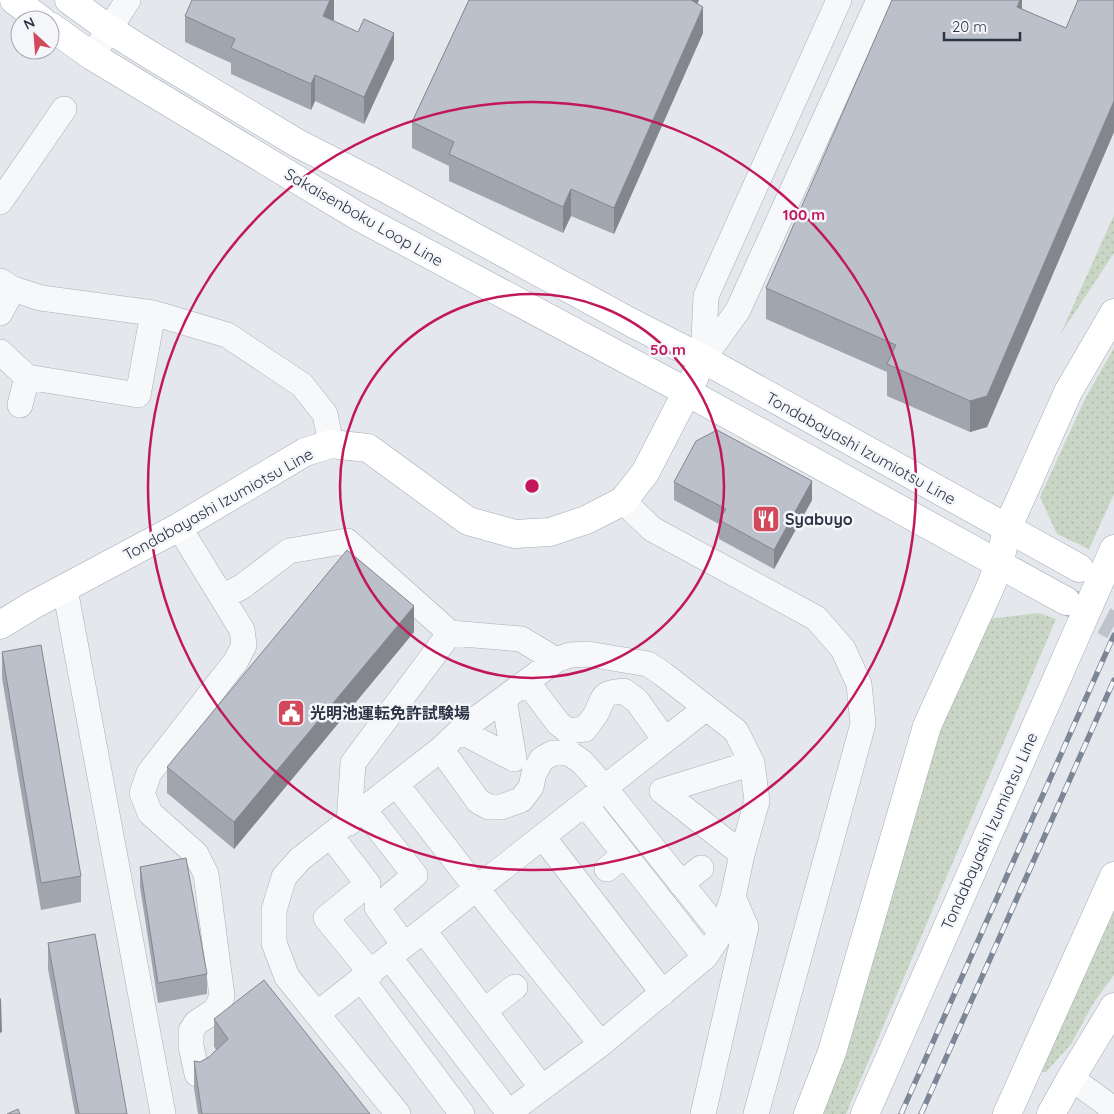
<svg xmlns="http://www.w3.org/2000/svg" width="1114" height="1114" font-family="Quicksand,'Noto Sans JP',sans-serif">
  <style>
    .grass { fill: url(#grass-dots) }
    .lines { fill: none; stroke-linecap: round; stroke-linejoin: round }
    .major-tunnel { stroke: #bfc3cb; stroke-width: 28; stroke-dasharray: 28 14; stroke-linecap: butt }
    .minor-casing { stroke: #a9aeb7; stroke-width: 26 }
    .major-casing { stroke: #a3abb8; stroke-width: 29 }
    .minor { stroke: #f7f8fa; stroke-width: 25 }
    .major { stroke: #fff; stroke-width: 28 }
    .rail-casing { stroke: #7d8696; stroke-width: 5.5 }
    .rail { stroke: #f4f6f9; stroke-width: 4; stroke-dasharray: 11; stroke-linecap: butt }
    .wall { fill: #a1a5ae }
    .shaded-wall { fill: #83868d }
    .building { fill: #bbc0ca; stroke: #83868d }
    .ring { fill: none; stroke: #c2185b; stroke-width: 2.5 }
    .labels { text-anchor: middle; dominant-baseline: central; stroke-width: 5; stroke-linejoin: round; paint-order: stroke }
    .street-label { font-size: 16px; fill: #2b3445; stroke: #f4f6f9 }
    .poi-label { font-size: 16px; font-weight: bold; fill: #2b3445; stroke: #f4f6f9; text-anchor: start }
    .centre { fill: #c2185b; stroke: #f4f6f9; stroke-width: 2.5 }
    .ring-label { font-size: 15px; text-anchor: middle; font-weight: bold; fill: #c2185b; stroke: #f4f6f9; stroke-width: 5; stroke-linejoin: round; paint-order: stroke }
  </style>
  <defs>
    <pattern id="grass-dots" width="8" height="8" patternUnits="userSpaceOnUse" patternTransform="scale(1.25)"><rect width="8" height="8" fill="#c9d6c5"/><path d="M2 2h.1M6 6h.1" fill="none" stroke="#adb8ab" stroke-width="1.8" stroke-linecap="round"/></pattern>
  </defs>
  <rect width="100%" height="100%" fill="#e4e7ec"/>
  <!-- grass -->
  <path class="grass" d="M 1114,215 L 1114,253 L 1060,335 Z
    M 1114,348 L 1114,494 L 1089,549 L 1057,534 L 1040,497 L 1085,399 Z
    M 1039,613 L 1056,619 L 846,1114 L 823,1114 L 851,1036 L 941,715 L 988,619 Z
    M 1114,903 L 1114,975 L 1094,1002 L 1071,1044 L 1046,1072 L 1037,1072 Z"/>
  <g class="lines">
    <!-- major-tunnel -->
    <path class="major-tunnel" d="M 1067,601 L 1114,626"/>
    <!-- minor casing -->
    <g class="minor-casing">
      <path id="minor" d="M 92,56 L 128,0
        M 0,202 L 64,109
        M 0,281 L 13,289 L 41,298 L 153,313 L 227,335 L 302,385 L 325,414 L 331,444
        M 0,313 L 13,289
        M 0,352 L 27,377 L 138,395 L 153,313
        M 703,359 L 738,310 L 879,0
        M 703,359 L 706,296 L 839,0
        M 20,405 L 27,377
        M 623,501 L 652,529 L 816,618 L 843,649 L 859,684 L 863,724 L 756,1114
        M 179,527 L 242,630 L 244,645 L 236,661 L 149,773 L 142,793 L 150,813 L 196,854 L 206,874 L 222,996 L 216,1010 L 196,1023 L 191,1031 L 191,1046 L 197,1074
        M 65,589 L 163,1114
        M 223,597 L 243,586 L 289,551 L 347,541 L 450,633 L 521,639 L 556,660
        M 527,682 L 558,723 L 568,731 L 585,729 C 589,723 594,718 597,712 C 605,694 603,693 624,691 L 637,701 L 665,740
        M 504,699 L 514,759
        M 460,731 L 514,759
        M 441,749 L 478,801 L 489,807 L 501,807 L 521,800 L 531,787 L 534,773 L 542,759 L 553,753 L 569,753 L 582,762 L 605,788 L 721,933
        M 396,784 L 499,917 L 601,1044
        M 662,791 L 742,854
        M 662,791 L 752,763
        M 585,804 L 705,957
        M 364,810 L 415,875 L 377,907 L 404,945
        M 349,823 L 353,763 L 450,633
        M 331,836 L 368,884 L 326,918 L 371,973
        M 543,837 L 663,993
        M 607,869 L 624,855
        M 681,884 L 701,868
        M 424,931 L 542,1088
        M 389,957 L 509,1113
        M 362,980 L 462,1114
        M 484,1011 L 515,987
        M 317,1014 L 706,708
        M 1071,1078 L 1108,1105
        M 398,1114 L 287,977 L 274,943 L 274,910 L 284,877 L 300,859 L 441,749 L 460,731 L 556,660 L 570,655 L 588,654 L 648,664 L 663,674 L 736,731 L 752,763 L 757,801 L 742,854 L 733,897 L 721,933 L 705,957 L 601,1044 L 507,1114
        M 703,1114 L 746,927 L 733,897"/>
    </g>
    <!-- major casing -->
    <g class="major-casing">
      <path id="major" d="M 14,0 L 41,20
        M 69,0 L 109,29 L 147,53 L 297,143 L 381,186 L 634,324 L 703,359 L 1079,568
        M 50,26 L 92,56 L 361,218 L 687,392 L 1066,601
        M 0,625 L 33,605 L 179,527 L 305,452 L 331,444 L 368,448 L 468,521 L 515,534 L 550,532 L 586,520 L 623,501 L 645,473 L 695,376
        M 808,1114 L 832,1052 L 927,726 L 989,590 L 999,565 L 1007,529 L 1068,392 L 1114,313
        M 865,1114 L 1114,549
        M 1007,1114 L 1114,876
        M 1051,1114 L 1071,1078 L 1114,1007"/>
    </g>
    <!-- minor -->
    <use href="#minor" class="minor"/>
    <!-- major -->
    <use href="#major" class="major"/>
    <!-- rail casing -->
    <g class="rail-casing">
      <path id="rail" d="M 901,1114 L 1114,635
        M 921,1114 L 1114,680"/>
    </g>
    <!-- rail -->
    <use href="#rail" class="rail"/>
  </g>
  <!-- wall -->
  <path class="wall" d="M 334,0 L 334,19 L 333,21 L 394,59 L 364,124 L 315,101 L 311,110 L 231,74 L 231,63 L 185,42 L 185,16 Z
    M 469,0 L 699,0 L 697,4 L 703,33 L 614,234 L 571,216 L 563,233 L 449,181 L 449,166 L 412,148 L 412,122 Z
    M 1022,0 L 1022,9 L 1066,28 L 1114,0 L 1114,132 L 987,427 L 970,432 L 887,396 L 887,372 L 766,319 L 766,288 Z
    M 674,482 L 812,500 L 774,569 L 719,539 L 719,524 L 674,500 Z
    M 414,632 L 234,849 L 167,793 L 167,767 Z
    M 2,652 L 81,876 L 81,902 L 41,910 L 2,678 Z
    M 140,867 L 207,974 L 207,994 L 158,1003 L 140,887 Z
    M 48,943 L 127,1114 L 75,1114 L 48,969 Z
    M 214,1019 L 370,1114 L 198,1114 L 194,1088 L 194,1061 L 200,1062 L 209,1057 L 216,1050 L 214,1046 Z"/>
  <!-- shaded-wall -->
  <path class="shaded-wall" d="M 330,0 L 334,0 L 334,19 L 323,42 L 323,16 Z
    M 688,0 L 699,0 L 688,25 Z
    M 1020,0 L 1022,0 L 1022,27 L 1017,7 Z
    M 703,7 L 703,33 L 614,234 L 614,208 Z
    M 394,33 L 394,59 L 364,124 L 364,97 Z
    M 315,75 L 315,101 L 311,110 L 311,84 Z
    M 1114,101 L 1114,132 L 987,427 L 970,432 L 970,401 Z
    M 571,189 L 571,216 L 563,233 L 563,207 Z
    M 812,481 L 812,500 L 774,569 L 774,550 Z
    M 414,606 L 414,632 L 234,849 L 234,822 Z
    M 1,998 L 2,1032 L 0,1033 L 0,999 Z"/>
  <!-- building -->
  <path class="building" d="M 192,0 L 330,0 L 323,16 L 358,32 L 364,19 L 394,33 L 364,97 L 315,75 L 311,84 L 231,48 L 235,39 L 185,16 Z
    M 469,0 L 691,0 L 703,7 L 614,208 L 571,189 L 563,207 L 449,154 L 454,142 L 412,122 Z
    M 892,0 L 1020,0 L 1017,7 L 1066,28 L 1078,0 L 1114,0 L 1114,101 L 987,396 L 970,401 L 887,364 L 896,345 L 766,288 Z
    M 717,430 L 812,481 L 774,550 L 719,520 L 726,509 L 674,482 L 696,441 Z
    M 347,550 L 414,606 L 234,822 L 167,767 Z
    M 41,645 L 81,876 L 41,883 L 2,652 Z
    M 186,858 L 207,974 L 158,983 L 140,867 Z
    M 95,934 L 127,1114 L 79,1114 L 48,943 Z
    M 264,980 L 370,1114 L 202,1114 L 194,1061 L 200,1062 L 209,1057 L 228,1039 L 214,1019 Z
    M 18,1109 L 20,1114 L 7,1114 Z"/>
  <!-- distance rings -->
  <g class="ring">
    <circle cx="532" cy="486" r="192"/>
    <circle cx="532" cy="486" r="384"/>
  </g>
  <!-- icons -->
  <defs>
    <g id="restaurant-square" transform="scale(1.4375)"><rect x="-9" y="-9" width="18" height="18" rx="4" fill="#d1495b" stroke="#f4f6f9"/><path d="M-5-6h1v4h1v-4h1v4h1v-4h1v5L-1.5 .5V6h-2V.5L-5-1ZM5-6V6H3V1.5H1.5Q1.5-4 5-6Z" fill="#fff"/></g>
    <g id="civic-square" transform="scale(1.4375)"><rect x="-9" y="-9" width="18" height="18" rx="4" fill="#d1495b" stroke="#f4f6f9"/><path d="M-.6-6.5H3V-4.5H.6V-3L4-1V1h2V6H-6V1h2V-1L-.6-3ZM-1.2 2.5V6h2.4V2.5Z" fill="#fff"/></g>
  </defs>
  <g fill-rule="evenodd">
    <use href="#restaurant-square" x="766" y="519"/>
    <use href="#civic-square" x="291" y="713"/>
  </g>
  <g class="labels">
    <!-- street labels -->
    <g class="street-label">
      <text transform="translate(364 217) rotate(30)">Sakaisenboku Loop Line</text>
      <text transform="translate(861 448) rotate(29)">Tondabayashi Izumiotsu Line</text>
      <text transform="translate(218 504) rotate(-29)">Tondabayashi Izumiotsu Line</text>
      <text transform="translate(989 831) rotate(-66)">Tondabayashi Izumiotsu Line</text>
    </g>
    <!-- poi labels -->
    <g class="poi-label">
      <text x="785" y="519">Syabuyo</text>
      <text x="310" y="713">光明池運転免許試験場</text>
    </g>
  </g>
  <circle cx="532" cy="486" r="8" class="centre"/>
  <g class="ring-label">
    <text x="804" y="220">100 m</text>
    <text x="668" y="355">50 m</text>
  </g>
  <!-- north arrow -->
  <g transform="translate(35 35) rotate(334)"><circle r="24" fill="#f4f6f9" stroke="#a4a8b1"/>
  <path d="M0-4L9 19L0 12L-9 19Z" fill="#d1495b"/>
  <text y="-8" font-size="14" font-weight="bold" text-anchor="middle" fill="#2b3445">N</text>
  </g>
  <!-- scale -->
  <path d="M944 32v8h76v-8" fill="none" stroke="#2b3445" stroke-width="2.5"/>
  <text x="952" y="32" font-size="15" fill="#2b3445" stroke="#f4f6f9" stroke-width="4" paint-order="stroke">20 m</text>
</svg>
